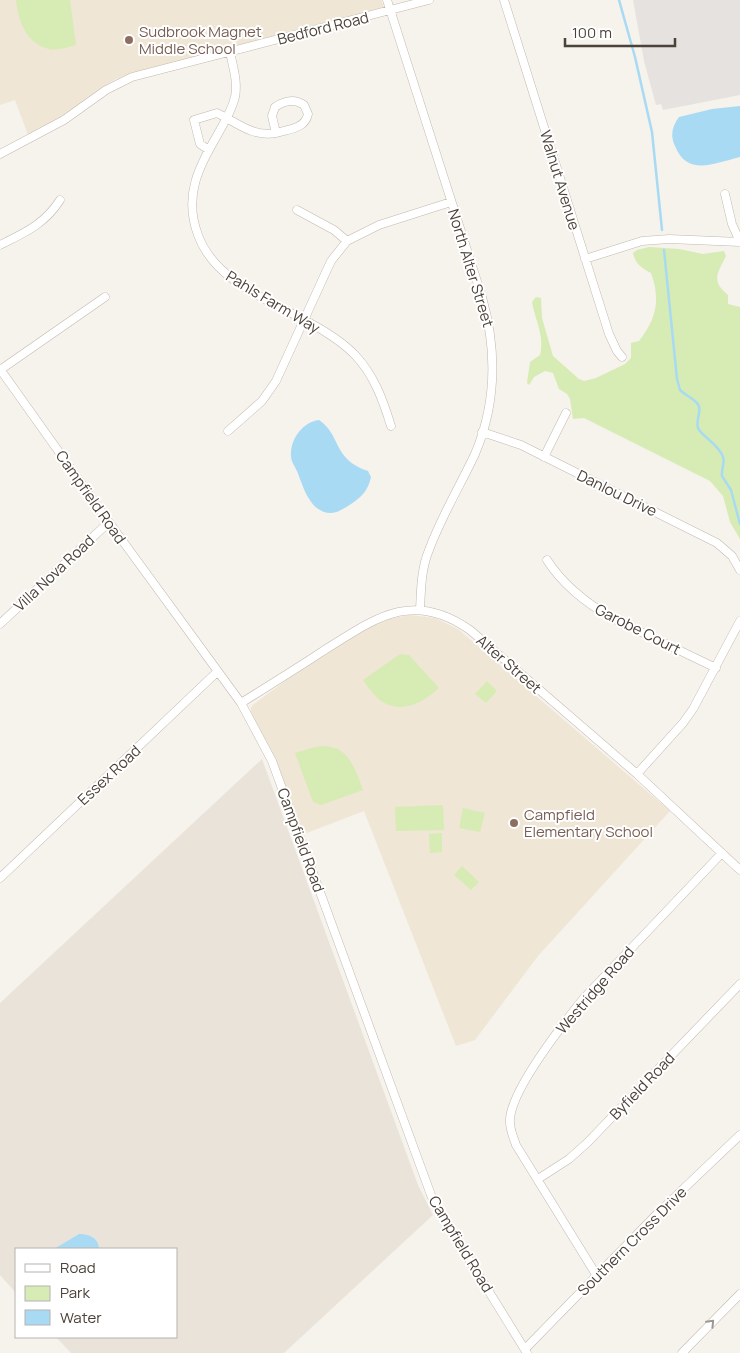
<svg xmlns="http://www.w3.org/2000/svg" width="740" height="1353" font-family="Manrope,sans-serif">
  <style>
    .residential { fill: #eae3da }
    .education { fill: #efe6d5 }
    .green { fill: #d7ebb4 }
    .parking { fill: #e5e2e0 }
    .water { fill: #a8dbf3 }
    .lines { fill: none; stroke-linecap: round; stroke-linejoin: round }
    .stream { stroke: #a8dbf3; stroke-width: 2.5 }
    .minor-casing { stroke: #c2b9ae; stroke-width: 9 }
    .minor { stroke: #fff; stroke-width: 8 }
    .oneway { stroke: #9c9792 }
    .education-dot { fill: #8d6e63; stroke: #fff; stroke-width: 2 }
    .labels { text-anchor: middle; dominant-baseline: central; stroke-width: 4; stroke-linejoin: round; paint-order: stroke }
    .street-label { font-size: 15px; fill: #4b4239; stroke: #fff }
    .education-label { font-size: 15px; fill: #785e54; stroke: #fff; text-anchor: start }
  </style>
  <rect width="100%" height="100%" fill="#f6f2ec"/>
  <!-- residential -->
  <path class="residential" d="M 262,759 L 418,1185 L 433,1215 L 284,1353 L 71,1353 L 56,1337 L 176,1337 L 176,1249 L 16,1249 L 16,1293 L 0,1275 L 0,1003 Z"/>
  <!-- education -->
  <path class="education" d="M 0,0 L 381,0 L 384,7 L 132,73 L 116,79 L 104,86 L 76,107 L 47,126 L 28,135 L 15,100 L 0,105 Z
    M 410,615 L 435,618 L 458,629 L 670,811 L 538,956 L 475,1040 L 456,1046 L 364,811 L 304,834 L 275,758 L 251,712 L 251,707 L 254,704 L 288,679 L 365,629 L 388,619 Z"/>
  <!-- green -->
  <path class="green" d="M 16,0 L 70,0 L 76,45 C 67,47 58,51 49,49 C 26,44 18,20 16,0 Z
    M 649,247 L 679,249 L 703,254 L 724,251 L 726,256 C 717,274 711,281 728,295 L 728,304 L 740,307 L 740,539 L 730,522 L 723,496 L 710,481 L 584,418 L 573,419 L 570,399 L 567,394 L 559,389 L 553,373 L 545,371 L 534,377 L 529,385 L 527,383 L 530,362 L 540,355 C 545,336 535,320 532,302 L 536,297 L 541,298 L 542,318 L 553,356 L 579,379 L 584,381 L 596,378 L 625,364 L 631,358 L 631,343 L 639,341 C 656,319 661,301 651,273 C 642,268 635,264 633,253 L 637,250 Z
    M 400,654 L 409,655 L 439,688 C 424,702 402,715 381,701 C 374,696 368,687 363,680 Z
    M 487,681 L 497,691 L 486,703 L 475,694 Z
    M 326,746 C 330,747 335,748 338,749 C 352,757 358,776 363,790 L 321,805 L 313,802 L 295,753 L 315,747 Z
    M 443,805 L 444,830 L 396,831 L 395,807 Z
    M 463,808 L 485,813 L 480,832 L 459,828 Z
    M 442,833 L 442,852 L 430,853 L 429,834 Z
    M 462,866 L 479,882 L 471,890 L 454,875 Z"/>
  <!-- parking -->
  <path class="parking" d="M 633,0 L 740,0 L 740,95 L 663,110 L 661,104 L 656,105 L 644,61 Z"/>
  <!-- water -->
  <path class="water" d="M 740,106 L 740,157 C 715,163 687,177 675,146 C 670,136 672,126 679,117 L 712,109 Z
    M 319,420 C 342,436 332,459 368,471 L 371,477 C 368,491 361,498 348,506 C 343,509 337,513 331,513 C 310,513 303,486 297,471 C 295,467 291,461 291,456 C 290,440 302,422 319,420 Z
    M 79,1234 C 89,1234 99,1238 99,1249 L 54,1249 Z"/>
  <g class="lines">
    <!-- stream -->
    <path class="stream" d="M 619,0 L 635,57 L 652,132 L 662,230
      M 664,250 L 677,379 L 680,390 C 685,395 691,397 696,402 C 704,409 695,419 698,428 C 701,436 719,444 723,457 C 725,463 721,470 722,476 L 731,490 L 740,524"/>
    <!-- minor casing -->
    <g class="minor-casing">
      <path id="minor" d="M 387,0 L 482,297 C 497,350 497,402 475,454 C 460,486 441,517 429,550 C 421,569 421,590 420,610
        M 504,0 L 609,334 L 617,351 L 622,357
        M 230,52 C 233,67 238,82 235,97 C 232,110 225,121 219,132 C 199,167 183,195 198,235 C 220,297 312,310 355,355 C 374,375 383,400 391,426
        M 209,150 L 200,144 L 194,120 L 217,113 C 238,123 252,137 276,133 L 272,116 L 275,107 C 284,101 294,98 304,105 L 308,114 C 305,129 289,129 276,133
        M 0,154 L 64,120 L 106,90 L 132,77 L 429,0
        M 725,194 L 732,224 L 740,242
        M 297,210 L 334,230 L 347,241
        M 0,245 C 24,233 45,224 60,200
        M 585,259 L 642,241 L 669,239 L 740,242
        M 0,369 L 111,525 L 241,703 L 272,761 L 431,1195 L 439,1211 L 527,1353
        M 0,370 L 105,297
        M 228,431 L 262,401 L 276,381 L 331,261 L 347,241 L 379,225 L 451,202
        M 482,432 L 521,445 L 717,543 L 732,556 L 740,570
        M 544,457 L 566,413
        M 547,560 C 563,585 586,603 612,618 L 716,668
        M 0,624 L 109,522
        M 241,703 C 268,686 296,669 323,651 C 374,619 412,589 470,630 L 637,774 L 740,870
        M 637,774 L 683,723 L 693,709 L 740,621
        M 0,878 L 217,672
        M 538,1179 L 569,1159 L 587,1143 L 740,984
        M 597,1276 L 516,1145 C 513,1136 509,1128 510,1119 C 512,1089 563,1024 583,999 L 722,853
        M 525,1349 L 657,1214 L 740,1135
        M 682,1353 L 740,1294"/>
    </g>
    <!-- minor -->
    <use href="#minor" class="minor"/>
  </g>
  <!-- one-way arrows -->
  <defs><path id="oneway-chevron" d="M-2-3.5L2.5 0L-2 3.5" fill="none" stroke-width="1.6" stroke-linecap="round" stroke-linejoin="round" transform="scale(1.25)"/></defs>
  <use class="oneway" href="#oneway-chevron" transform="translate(711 1323) rotate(-46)"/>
  <!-- markers -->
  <g class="education-dot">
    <circle cx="129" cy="40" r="5"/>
    <circle cx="514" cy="823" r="5"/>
  </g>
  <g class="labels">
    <!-- street labels -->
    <g class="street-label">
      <text transform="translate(323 28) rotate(-14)">Bedford Road</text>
      <text transform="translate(560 180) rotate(73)">Walnut Avenue</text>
      <text transform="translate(471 268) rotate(73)">North Alter Street</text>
      <text transform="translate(273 302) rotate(31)">Pahls Farm Way</text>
      <text transform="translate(617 493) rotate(26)">Danlou Drive</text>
      <text transform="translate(91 497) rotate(55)">Campfield Road</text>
      <text transform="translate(54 573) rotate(-43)">Villa Nova Road</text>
      <text transform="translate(638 629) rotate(27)">Garobe Court</text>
      <text transform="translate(509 664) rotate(41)">Alter Street</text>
      <text transform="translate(109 775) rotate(-43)">Essex Road</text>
      <text transform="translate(301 840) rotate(70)">Campfield Road</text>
      <text transform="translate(595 990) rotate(-49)">Westridge Road</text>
      <text transform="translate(642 1086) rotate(-46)">Byfield Road</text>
      <text transform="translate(632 1241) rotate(-45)">Southern Cross Drive</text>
      <text transform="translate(461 1244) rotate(59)">Campfield Road</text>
    </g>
    <!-- education labels -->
    <g class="education-label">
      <text x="139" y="31">Sudbrook Magnet<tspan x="139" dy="17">Middle School</tspan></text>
      <text x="524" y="814">Campfield<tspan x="524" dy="17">Elementary School</tspan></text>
    </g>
  </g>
  <!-- legend -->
  <rect x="15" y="1248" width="162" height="90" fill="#ffffff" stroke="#b7b3b0"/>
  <rect x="25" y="1264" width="25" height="8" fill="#ffffff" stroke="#b7b3b0"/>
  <text x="60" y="1273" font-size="15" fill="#4b4239">Road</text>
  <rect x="25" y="1286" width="25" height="15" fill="#d7ebb4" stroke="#b7b3b0"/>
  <text x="60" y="1298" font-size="15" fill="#4b4239">Park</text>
  <rect x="25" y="1310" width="25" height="15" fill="#a8dbf3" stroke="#b7b3b0"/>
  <text x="60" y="1323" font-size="15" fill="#4b4239">Water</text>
  <!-- scale -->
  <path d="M565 38v8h110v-8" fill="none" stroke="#4b4239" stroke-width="2.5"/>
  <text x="572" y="38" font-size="15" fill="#4b4239" stroke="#ffffff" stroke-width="4" paint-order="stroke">100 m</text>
</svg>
